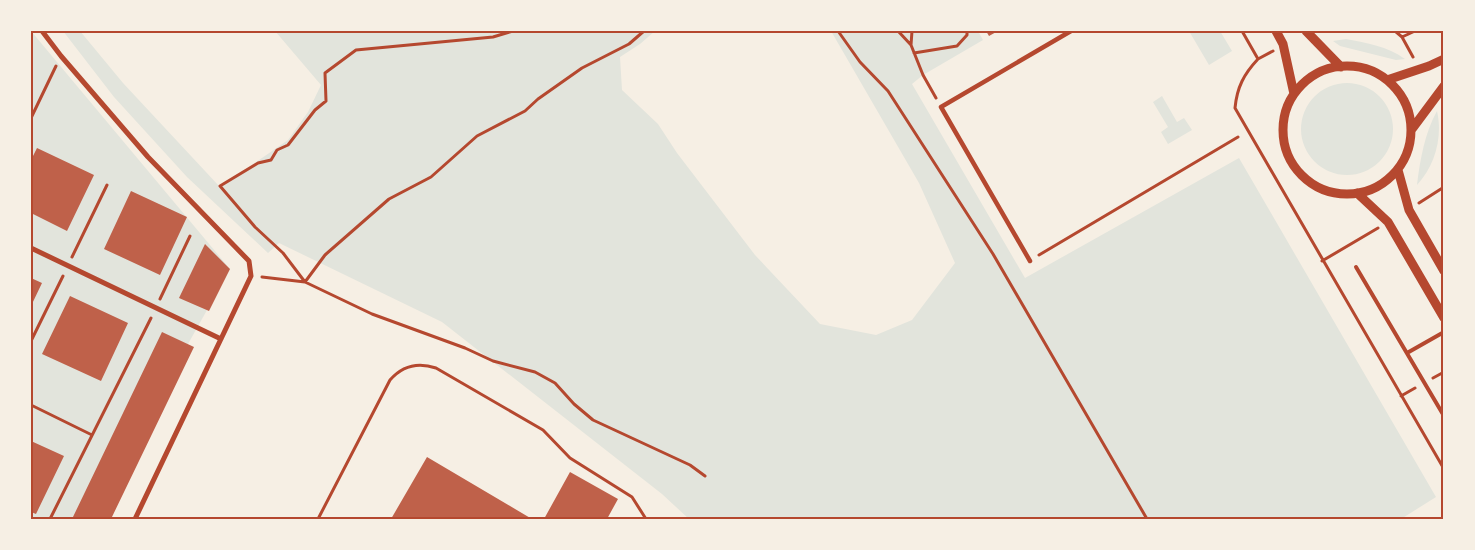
<svg xmlns="http://www.w3.org/2000/svg" width="1475" height="550" font-family="'Fira Sans Condensed',sans-serif">
  <style>
    .green { fill: #e2e4dc }
    .building { fill: #bf614a }
    .lines { fill: none; stroke-linecap: round; stroke-linejoin: round }
    .path { stroke: #b5482f; stroke-width: 3 }
    .service { stroke: #b5482f; stroke-width: 4 }
    .pedestrian { stroke: #b5482f; stroke-width: 4.5 }
    .minor { stroke: #b5482f; stroke-width: 5 }
    .tertiary { stroke: #b5482f; stroke-width: 9 }
    .neatline { fill: none; stroke: #b5482f; stroke-width: 2 }
  </style>
  <rect width="100%" height="100%" fill="#f6efe4"/>
  <!-- green -->
  <path class="green" d="M 31,31 L 230,269 L 90,519 L 31,519 Z
    M 63,31 L 80,31 L 123,83 L 219,186 L 246,169 L 288,140 L 308,112 L 321,85 L 275,31 L 655,31 L 640,44 L 620,57 L 622,90 L 658,124 L 677,153 L 755,255 L 820,324 L 876,335 L 912,320 L 955,263 L 919,183 L 831,31 L 978,31 L 983,40 L 923,75 L 912,84 L 1025,278 L 1239,158 L 1436,497 L 1401,519 L 689,519 L 662,494 L 442,322 L 279,243 L 268,253 L 187,177 L 114,97 Z
    M 1189,31 L 1220,31 L 1232,51 L 1209,65 Z
    M 1346,39 C 1367,43 1387,46 1405,59 L 1396,60 L 1340,46 L 1333,41 Z
    M1301 129a46 46 0 1 1 92 0a46 46 0 1 1-92 0Z
    M 1162,96 L 1177,122 L 1184,118 L 1192,130 L 1168,144 L 1161,132 L 1168,127 L 1153,102 Z
    M 1437,111 C 1443,137 1435,166 1417,185 C 1420,160 1425,132 1437,111 Z"/>
  <!-- building -->
  <path class="building" d="M 986,31 L 998,31 L 989,36 Z
    M 37,148 L 94,175 L 67,231 L 31,213 L 31,160 Z
    M 131,191 L 187,217 L 160,275 L 104,249 Z
    M 205,244 L 230,269 L 209,311 L 179,298 Z
    M 31,278 L 42,283 L 31,306 Z
    M 70,296 L 128,323 L 101,381 L 42,354 Z
    M 162,332 L 194,347 L 111,519 L 72,519 Z
    M 31,441 L 64,456 L 36,514 L 31,512 Z
    M 427,457 L 532,519 L 391,519 Z
    M 570,472 L 618,499 L 607,519 L 544,519 Z"/>
  <g class="lines">
    <!-- path -->
    <path class="path" d="M 513,31 L 493,37 L 356,50 L 325,73 L 326,101 L 315,110 L 288,145 L 277,150 L 271,160 L 258,163 L 220,186 L 255,227 L 283,253 L 305,282 L 325,255 L 389,199 L 431,177 L 477,136 L 525,111 L 538,99 L 582,68 L 629,44 L 644,31
      M 838,31 L 860,62 L 888,91 L 993,254 L 1147,519
      M 898,31 L 911,45 L 923,75 L 936,98
      M 1242,31 L 1258,59 C 1244,74 1237,87 1235,108 L 1444,469
      M 1395,31 L 1402,37 L 1413,57
      M 1402,37 L 1415,31
      M 911,45 L 912,31
      M 914,53 L 957,46 L 967,35 L 967,31
      M 1258,59 L 1273,51
      M 31,118 L 56,66
      M 1419,203 L 1444,187
      M 1443,204 L 1444,204
      M 1039,255 L 1238,137
      M 72,257 L 107,185
      M 1322,261 L 1378,228
      M 262,277 L 305,282 L 372,314 L 465,348 L 493,361 L 535,372 L 555,383 L 574,404 L 593,420 L 690,465 L 705,476
      M 160,299 L 190,236
      M 31,341 L 63,276
      M 1433,378 L 1444,372
      M 1401,396 L 1415,388
      M 31,405 L 92,435
      M 50,519 L 151,318
      M 318,519 L 390,380 C 403,365 418,362 436,368 L 543,430 L 570,458 L 632,497 L 646,519"/>
    <!-- service -->
    <path class="service" d="M 1356,267 L 1444,416
      M 1407,353 L 1444,332"/>
    <!-- pedestrian -->
    <path class="pedestrian" d="M 1030,261 L 941,107 L 1071,31"/>
    <!-- minor -->
    <path class="minor" d="M 42,31 L 61,56 L 148,157 L 249,261 L 251,276 L 135,519
      M 31,248 L 221,339"/>
    <!-- tertiary -->
    <path class="tertiary" d="M 1276,31 L 1283,44 L 1294,94
      M 1306,31 L 1341,67
      M1283 130a64 64 0 1 1 128 0a64 64 0 1 1-128 0Z
      M 1387,80 L 1429,66 L 1444,59
      M 1412,129 L 1444,86
      M 1398,170 L 1409,210 L 1444,271
      M 1357,193 L 1388,222 L 1444,318"/>
  </g>
  <!-- border -->
  <rect width="1475" height="550" fill="none" stroke="#f6efe4" stroke-width="65"/>
  <rect x="32" y="32" width="1410" height="486" class="neatline"/>
</svg>
